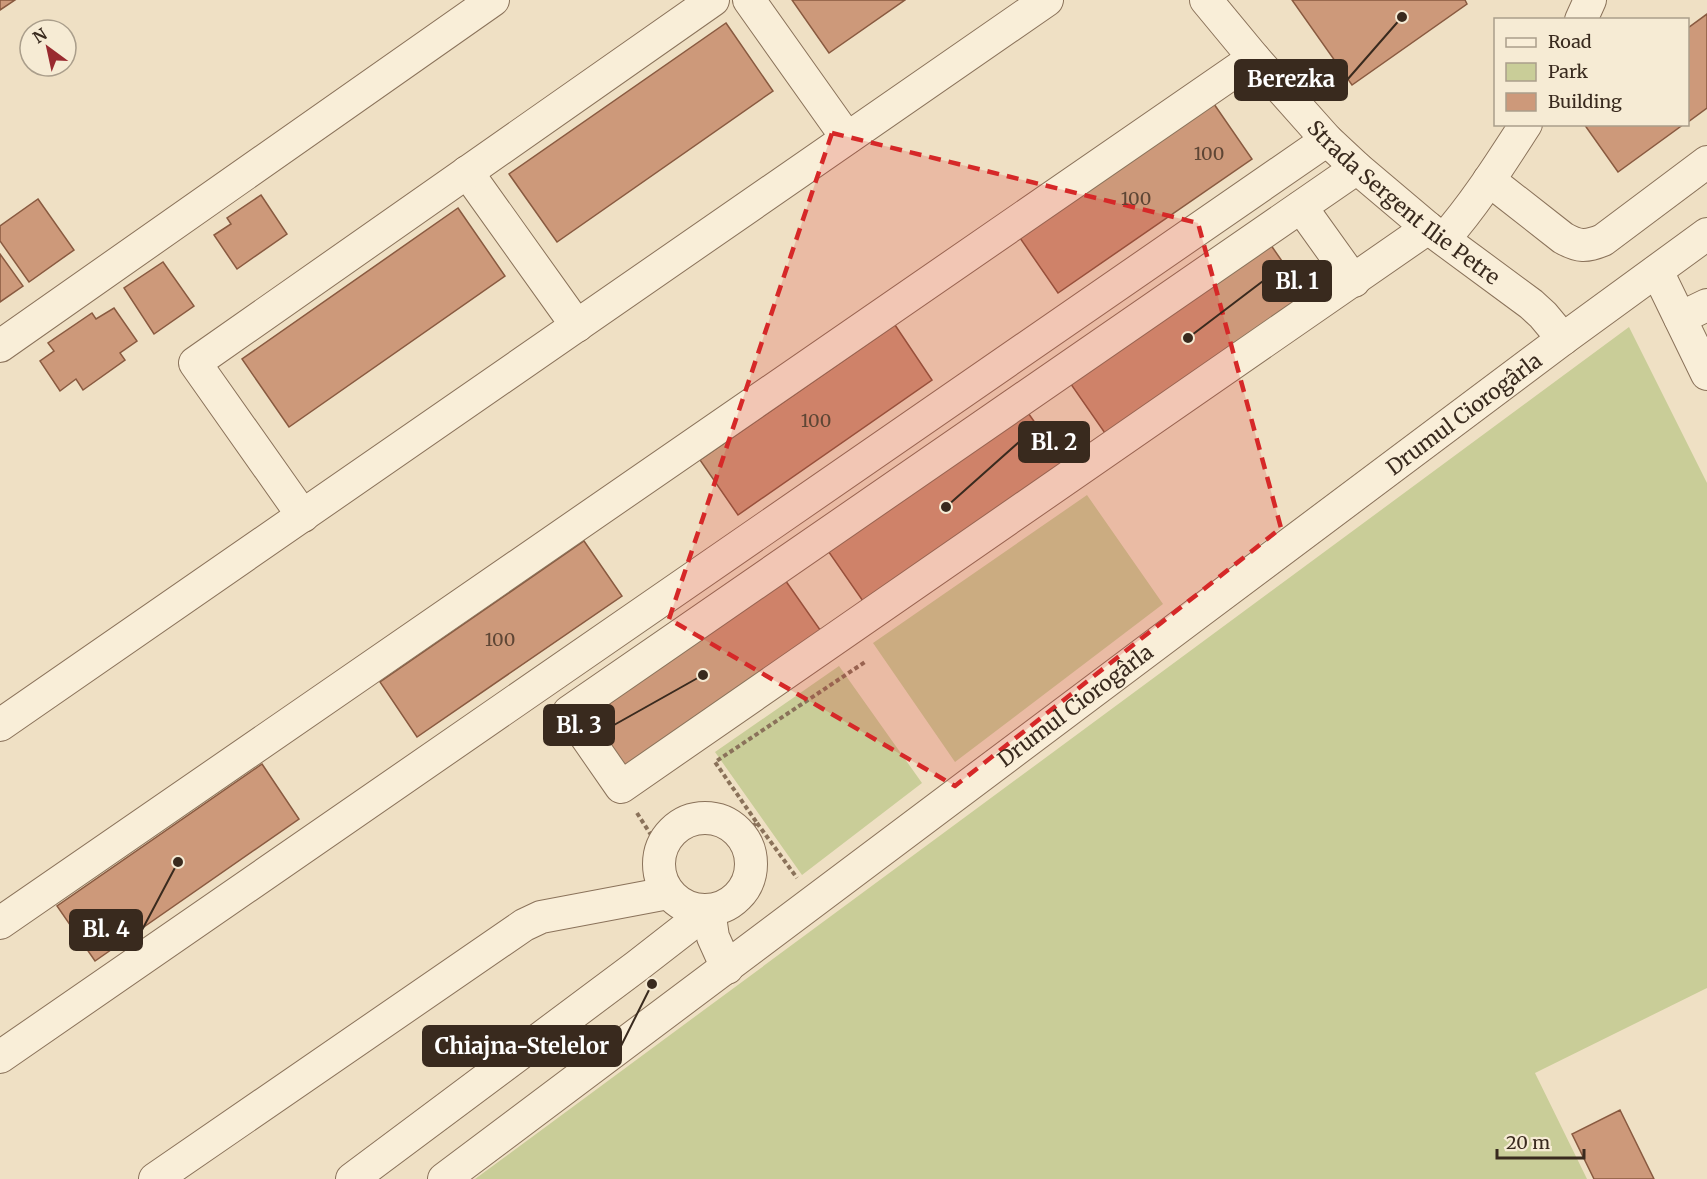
<svg xmlns="http://www.w3.org/2000/svg" width="1707" height="1179" font-family="Merriweather,serif">
  <style>
    .green { fill: #c9cd98 }
    .building { fill: #cd997a; stroke: #895a40; stroke-width: 1.5 }
    .lines { fill: none; stroke-linecap: round; stroke-linejoin: round }
    .minor-casing { stroke: #8a725a; stroke-width: 34 }
    .path { stroke: #8a725a; stroke-width: 4; stroke-dasharray: 4.5 3; stroke-linecap: butt }
    .minor { stroke: #f9eed8; stroke-width: 32 }
    .marked { fill: #d62828; fill-opacity: 0.2; stroke: #d62828; stroke-width: 4.5; stroke-dasharray: 12 8; stroke-linejoin: round }
    .labels { text-anchor: middle; dominant-baseline: central; stroke-width: 4.5; stroke-linejoin: round; paint-order: stroke }
    .number-label { font-size: 18px; fill: #5e4635 }
    .street-label { font-size: 21px; fill: #392a1e; stroke: #f6ebd4 }
    .leader { fill: none; stroke: #392a1e; stroke-width: 2 }
    .callout-dot { fill: #392a1e; stroke: #f6ebd4; stroke-width: 2 }
    .callout { fill: #392a1e; stroke: #392a1e; stroke-width: 2 }
    .callout-label { font-size: 22px; text-anchor: middle; font-weight: bold; fill: #fff }
  </style>
  <rect width="100%" height="100%" fill="#efe0c4"/>
  <!-- green -->
  <path class="green" d="M 1629,327 L 1707,483 L 1707,988 L 1535,1073 L 1587,1179 L 475,1179 Z
    M 1087,495 L 1163,604 L 955,762 L 873,643 Z
    M 839,666 L 922,783 L 802,875 L 715,752 Z"/>
  <!-- building -->
  <path class="building" d="M 0,0 L 15,0 L 0,10 Z
    M 792,0 L 905,0 L 829,53 Z
    M 1292,0 L 1465,0 L 1467,4 L 1352,85 Z
    M 1707,14 L 1707,108 L 1688,122 L 1688,28 Z
    M 726,23 L 773,91 L 557,242 L 509,174 Z
    M 1214,104 L 1252,159 L 1058,293 L 1020,238 Z
    M 1584,124 L 1684,124 L 1618,172 Z
    M 261,195 L 287,234 L 237,269 L 214,235 L 231,224 L 227,218 Z
    M 38,199 L 74,250 L 29,282 L 0,241 L 0,226 Z
    M 458,208 L 505,276 L 289,427 L 242,359 Z
    M 1268,241 L 1307,297 L 1107,436 L 1068,380 Z
    M 0,254 L 23,286 L 0,302 Z
    M 163,262 L 194,306 L 154,334 L 124,288 Z
    M 114,308 L 137,341 L 120,353 L 125,360 L 83,390 L 76,379 L 60,391 L 40,361 L 54,351 L 48,343 L 92,313 L 96,319 Z
    M 895,325 L 932,380 L 738,515 L 700,460 Z
    M 1026,410 L 1065,465 L 865,604 L 826,548 Z
    M 584,541 L 622,596 L 417,737 L 380,682 Z
    M 783,577 L 823,634 L 623,773 L 584,716 Z
    M 262,764 L 299,819 L 95,961 L 57,906 Z
    M 1620,1110 L 1654,1179 L 1594,1179 L 1572,1134 Z"/>
  <g class="lines">
    <!-- minor casing -->
    <g class="minor-casing">
      <g id="minor">
        <path d="M 749,0 L 847,138"/>
        <path id="s1" d="M 1206,0 L 1254,58 L 1327,140 L 1357,168 L 1428,228 L 1531,304 L 1543,315 L 1563,339"/>
        <path d="M 1581,20 L 1590,0"/>
        <path d="M 1357,168 L 569,712 L 621,787 L 1428,228"/>
        <path d="M 467,172 L 577,326"/>
        <path d="M 1489,180 L 1563,238 C 1579,247 1586,247 1603,240 L 1707,162"/>
        <path d="M 1301,207 L 1354,281"/>
        <path d="M 1444,239 C 1475,204 1500,164 1526,124"/>
        <path d="M 1657,271 L 1707,374"/>
        <path d="M 1680,318 L 1707,305"/>
        <path d="M 0,346 L 493,0"/>
        <path d="M 303,516 L 195,363 L 713,0"/>
        <path d="M 0,725 L 1047,0"/>
        <circle cx="705" cy="864" r="46"/>
        <path d="M 709,910 L 713,937 L 727,968"/>
        <path d="M 0,923 L 1254,58"/>
        <path d="M 0,1057 L 1327,140"/>
        <path d="M 155,1179 L 524,925 L 541,917 L 668,893"/>
        <path d="M 352,1179 L 637,966 L 709,910"/>
        <path id="s2" d="M 444,1179 L 1195,615 L 1563,339 L 1707,234"/>
      </g>
    </g>
    <!-- path -->
    <path class="path" d="M 637,813 L 660,849
      M 757,823 L 797,878
      M 740,835 L 757,823 L 715,762 L 865,662"/>
    <!-- minor -->
    <use href="#minor" class="minor"/>
  </g>
  <!-- marked area -->
  <path class="marked" d="M 832,133 L 1198,223 L 1281,528 L 955,786 L 669,619 Z"/>
  <g class="labels">
    <!-- number labels -->
    <g class="number-label">
      <text x="1209" y="153">100</text>
      <text x="1136" y="198">100</text>
      <text x="816" y="420">100</text>
      <text x="500" y="639">100</text>
    </g>
    <!-- street labels -->
    <g class="street-label">
      <text stroke="none"><textPath href="#s1" startOffset="284">Strada Sergent Ilie Petre</textPath></text>
      <text stroke="none"><textPath href="#s2" startOffset="1275">Drumul Ciorogârla</textPath></text>
      <text stroke="none"><textPath href="#s2" startOffset="789">Drumul Ciorogârla</textPath></text>
    </g>
  </g>
  <!-- callouts -->
  <path class="leader" d="M1402 17L1347 80M1188 338L1263 281M946 507L1019 442M703 675L614 725M178 862L142 930M652 984L621 1046"/>
  <g class="callout-dot">
    <circle cx="1402" cy="17" r="6"/>
    <circle cx="1188" cy="338" r="6"/>
    <circle cx="946" cy="507" r="6"/>
    <circle cx="703" cy="675" r="6"/>
    <circle cx="178" cy="862" r="6"/>
    <circle cx="652" cy="984" r="6"/>
  </g>
  <g class="callout">
    <rect x="1235" y="60" width="112" height="40" rx="6"/>
    <rect x="1263" y="261" width="68" height="40" rx="6"/>
    <rect x="1019" y="422" width="70" height="40" rx="6"/>
    <rect x="544" y="705" width="70" height="40" rx="6"/>
    <rect x="70" y="910" width="72" height="40" rx="6"/>
    <rect x="423" y="1026" width="198" height="40" rx="6"/>
  </g>
  <g class="callout-label">
    <text x="1291" y="87">Berezka</text>
    <text x="1297" y="289">Bl. 1</text>
    <text x="1054" y="450">Bl. 2</text>
    <text x="579" y="733">Bl. 3</text>
    <text x="106" y="937">Bl. 4</text>
    <text x="522" y="1054">Chiajna-Stelelor</text>
  </g>
  <!-- legend -->
  <rect x="1494" y="18" width="195" height="108" fill="#f6ebd4" stroke="#aa9e8b" stroke-width="1.5"/>
  <rect x="1506" y="38" width="30" height="9" fill="#f9eed8" stroke="#aa9e8b" stroke-width="1.5"/>
  <text x="1548" y="48" font-size="18" fill="#392a1e">Road</text>
  <rect x="1506" y="63" width="30" height="18" fill="#c9cd98" stroke="#aa9e8b" stroke-width="1.5"/>
  <text x="1548" y="78" font-size="18" fill="#392a1e">Park</text>
  <rect x="1506" y="93" width="30" height="18" fill="#cd997a" stroke="#aa9e8b" stroke-width="1.5"/>
  <text x="1548" y="108" font-size="18" fill="#392a1e">Building</text>
  <!-- north arrow -->
  <g transform="translate(48 48) rotate(327)"><circle r="28" fill="#f6ebd4" stroke="#aa9e8b" stroke-width="1.5"/>
  <path d="M0-4.5L10 22L0 15L-10 22Z" fill="#992a2f"/>
  <text y="-9" font-size="16" font-weight="bold" text-anchor="middle" fill="#392a1e">N</text>
  </g>
  <!-- scale -->
  <path d="M1497 1149v9h87v-9" fill="none" stroke="#392a1e" stroke-width="3"/>
  <text x="1506" y="1149" font-size="18" fill="#392a1e" stroke="#f6ebd4" stroke-width="4.5" paint-order="stroke">20 m</text>
</svg>
